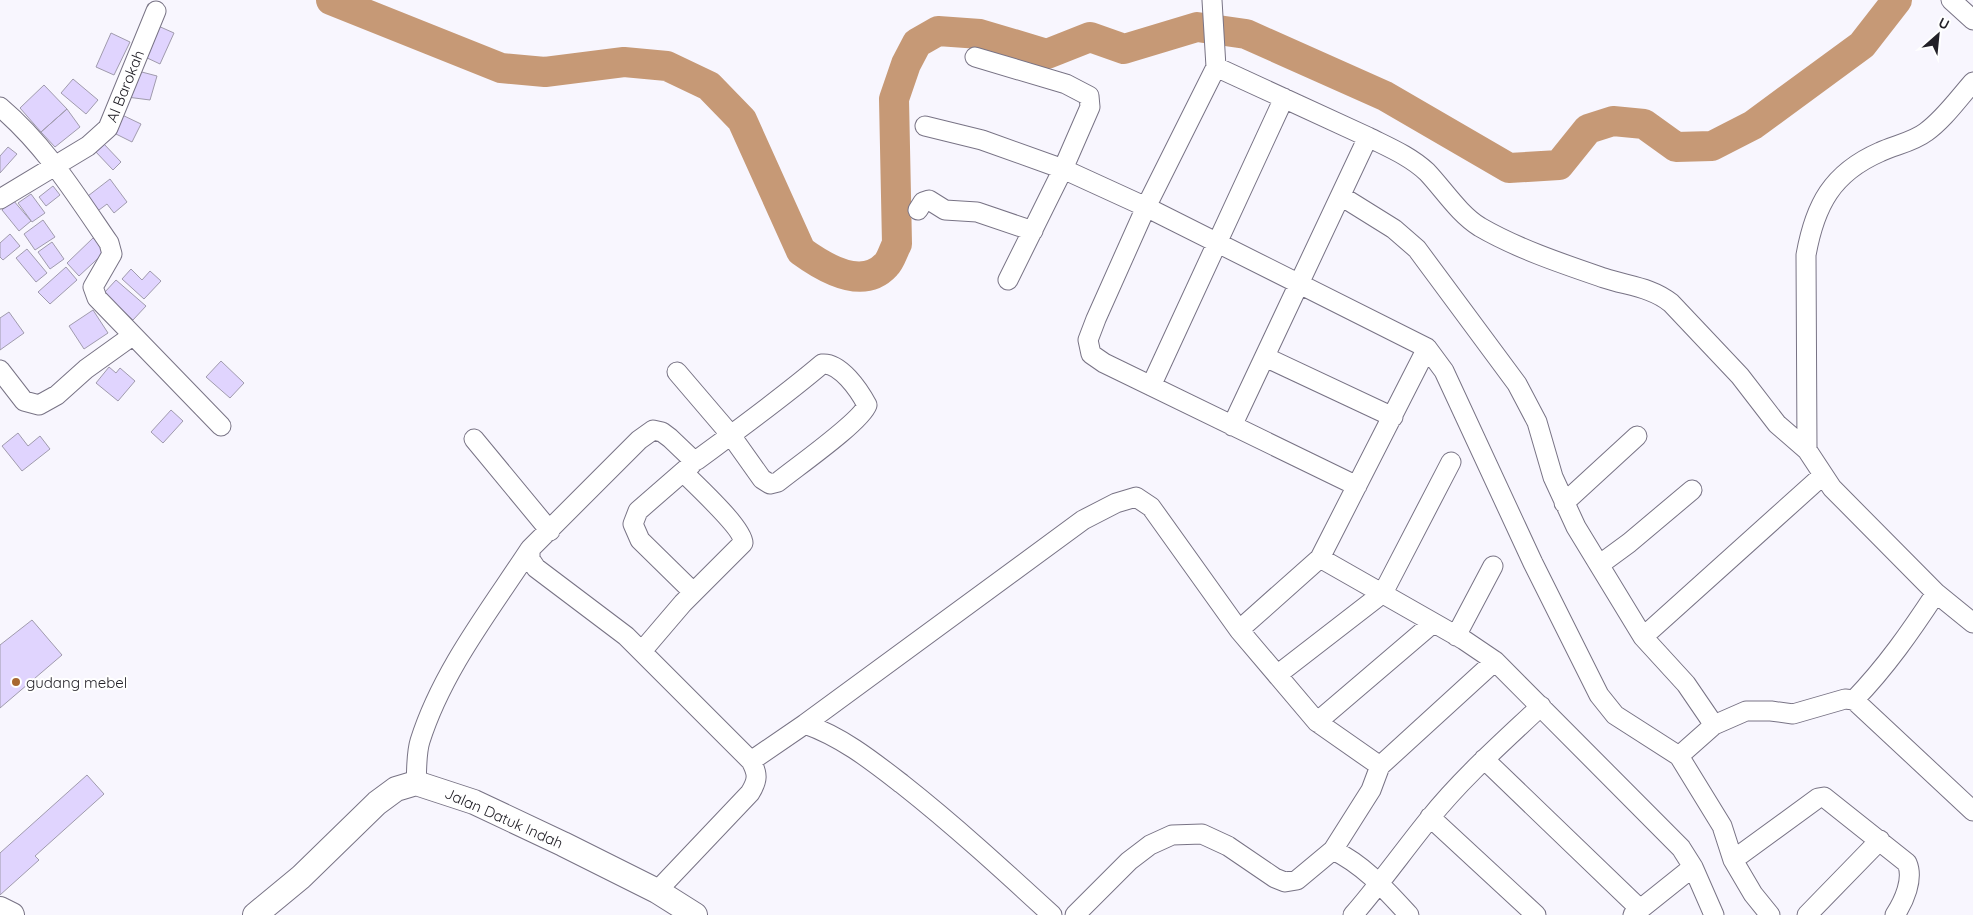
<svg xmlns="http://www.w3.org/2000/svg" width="1973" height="915" font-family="Quicksand,sans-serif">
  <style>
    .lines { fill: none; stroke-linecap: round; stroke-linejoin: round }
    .river { stroke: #c69976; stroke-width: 30 }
    .building { fill: #e0d4fe; stroke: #a09bad }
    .minor-casing { stroke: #787385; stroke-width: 21 }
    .tertiary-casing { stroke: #787385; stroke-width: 26 }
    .minor { stroke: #fff; stroke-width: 19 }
    .tertiary { stroke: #fff; stroke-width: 24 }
    .poi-dot { fill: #a86831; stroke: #fff; stroke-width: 2 }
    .labels { text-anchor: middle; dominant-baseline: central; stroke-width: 4; stroke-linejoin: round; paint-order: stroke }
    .street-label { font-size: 15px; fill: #232128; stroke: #fff }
    .poi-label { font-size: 15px; fill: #232128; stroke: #fff; text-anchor: start }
  </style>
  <rect width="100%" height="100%" fill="#f8f6fe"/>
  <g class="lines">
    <!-- river -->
    <path class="river" d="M 331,0 L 501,68 L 545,72 L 624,62 L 667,66 L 709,86 L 742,120 L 801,251 C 823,267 862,291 886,265 C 891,260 893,251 897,244 L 894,99 L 906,64 L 917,43 L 938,31 L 980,34 L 1047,54 L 1090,37 L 1124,49 L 1197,27 L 1246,34 L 1385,96 L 1509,168 L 1559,165 L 1588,129 L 1613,121 L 1644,124 L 1676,147 L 1712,146 L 1753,125 L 1862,45 L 1897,0"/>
  </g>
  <!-- building -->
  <path class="building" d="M 156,25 L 174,33 L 160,64 L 143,56 Z
    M 111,33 L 130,42 L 114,75 L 96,67 Z
    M 138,71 L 157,76 L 150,100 L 127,97 Z
    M 73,79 L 98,100 L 86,114 L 61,93 Z
    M 44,85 L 67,109 L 41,132 L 20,108 Z
    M 67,109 L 80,127 L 55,147 L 41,132 Z
    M 118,113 L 141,124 L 132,142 L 110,131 Z
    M 103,143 L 121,162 L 113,170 L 95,151 Z
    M 8,147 L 17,154 L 0,173 L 0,156 Z
    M 110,179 L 127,202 L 114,213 L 107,204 L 95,213 L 84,199 Z
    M 53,186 L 60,195 L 46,206 L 39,197 Z
    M 31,194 L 45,213 L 32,222 L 18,203 Z
    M 13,200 L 31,221 L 19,231 L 2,210 Z
    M 43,220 L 55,237 L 35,250 L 24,234 Z
    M 10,234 L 20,246 L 3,260 L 0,257 L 0,243 Z
    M 93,238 L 106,251 L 79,276 L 67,263 Z
    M 52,242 L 64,259 L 50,269 L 38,252 Z
    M 27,249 L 47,273 L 36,282 L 16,258 Z
    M 66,267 L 77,280 L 50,304 L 38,292 Z
    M 131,269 L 142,280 L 150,271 L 161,281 L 144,299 L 122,279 Z
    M 116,280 L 146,306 L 133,320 L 104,293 Z
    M 93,310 L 108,333 L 84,349 L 69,326 Z
    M 9,312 L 24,333 L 0,350 L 0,318 Z
    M 221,361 L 244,383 L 230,398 L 206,377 Z
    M 109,367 L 116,373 L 120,368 L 135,381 L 118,401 L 96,383 Z
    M 171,410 L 183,421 L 163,443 L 151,432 Z
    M 18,433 L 28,446 L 40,436 L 50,449 L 22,471 L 2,446 Z
    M 32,620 L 62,655 L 0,708 L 0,645 Z
    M 87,775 L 104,794 L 35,856 L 39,860 L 0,895 L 0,853 Z"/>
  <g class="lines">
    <!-- minor casing -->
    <g class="minor-casing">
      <path id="minor" d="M 1212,0 L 1216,67 L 1146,207 L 1096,319 L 1088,340 L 1091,354 L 1104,363 L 1357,486
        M 1951,0 L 1973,20
        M 975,57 L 1066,84 L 1089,96 L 1090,107 L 1063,169 L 1146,207 L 1427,348 L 1320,558 L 1464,640 L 1495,661 L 1681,848 L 1693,867 L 1714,915
        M 1216,67 L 1368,137 L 1232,426
        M 0,107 C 45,145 76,195 109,243 L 112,254 L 93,287 L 97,298 L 221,426
        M 925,126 L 982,140 L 1063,169 L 1008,280
        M 1368,137 C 1388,147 1410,156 1427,172 C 1444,190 1459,214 1480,227 C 1518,249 1563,264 1604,278 C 1628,286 1651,287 1671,303 L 1740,376 L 1777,424 L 1807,450 L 1832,488 L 1936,593 L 1973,623
        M 1341,196 L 1394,229 L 1417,249 L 1517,384 L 1537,422 L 1553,477 L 1576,527 L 1643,637 L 1686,684 L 1714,725 L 1679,756
        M 0,199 L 88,146 L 108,128 L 156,11
        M 918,210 L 923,202 L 929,200 L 945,210 L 977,212 L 1033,231
        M 1427,348 L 1444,371 L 1533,563 L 1599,695 L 1615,715 L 1679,756 L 1722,826 L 1733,860 L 1753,894 L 1770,915
        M 1265,357 L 1393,417
        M 0,370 L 24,401 L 39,405 L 57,395 L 86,369 L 132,336
        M 1151,386 L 1284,98
        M 474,439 L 550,531
        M 1807,450 L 1806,255 C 1815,205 1832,173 1880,152 C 1895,145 1913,142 1926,132 C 1944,119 1958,99 1973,82
        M 692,464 L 638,511 L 633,524 L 640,540 L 693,592
        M 1564,503 L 1637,436
        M 1599,565 L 1629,543 L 1692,490
        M 1239,630 L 1320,558
        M 1456,636 L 1493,566
        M 1643,637 L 1822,476
        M 642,651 L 683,603 L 743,543 C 744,529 695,484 683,472
        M 1277,675 L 1383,593 L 1451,462
        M 1854,700 C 1886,667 1911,631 1936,593
        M 1317,722 L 1433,623
        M 805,724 C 842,737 871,760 902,784 C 954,825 1003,870 1052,915
        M 1714,725 L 1746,711 L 1771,711 L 1793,714 L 1845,699 L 1854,700 L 1973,811
        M 1484,759 L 1640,909
        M 751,761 L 805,724 L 1083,520 L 1116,503 L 1136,497 L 1151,507 L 1239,630 L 1317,722 L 1380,766
        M 416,783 C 417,770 416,754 420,741 C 442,671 490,610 530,549
        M 1430,817 L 1536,915
        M 1333,850 C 1364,865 1386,890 1409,915
        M 1733,860 L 1818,798 L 1824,797 L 1907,863 C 1914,879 1904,901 1895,915
        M 657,891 L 750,793 C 758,780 758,774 751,761 L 626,636 L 536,568 L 530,559 L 530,549 L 639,440 L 653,430 L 662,432 L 670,438 L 692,459 L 697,460 C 739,429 782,398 822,364 C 840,362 859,390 867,405 C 861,422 795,468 778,482 L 770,484 L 762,479 L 730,434 L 677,372
        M 1075,915 L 1129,861 L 1150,845 L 1172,835 L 1202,834 L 1228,846 L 1275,878 L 1285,882 L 1297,880 L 1333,850 L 1371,790 L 1380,766 L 1495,661
        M 1353,915 C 1380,884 1404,850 1430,818 C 1463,777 1503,742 1541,706
        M 1633,915 L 1693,867
        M 1807,915 L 1880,840"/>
    </g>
    <!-- tertiary casing -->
    <g class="tertiary-casing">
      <path id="tertiary" d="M 0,909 L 12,915
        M 255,915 L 301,877 L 377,803 L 396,789 L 416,783 L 474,802 L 563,844 L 657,891 L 695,915"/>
    </g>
    <!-- minor -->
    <use href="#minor" class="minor"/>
    <!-- tertiary -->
    <use href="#tertiary" class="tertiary"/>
  </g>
  <!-- markers -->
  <circle class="poi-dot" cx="16" cy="682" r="5"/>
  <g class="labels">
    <!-- street labels -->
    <g class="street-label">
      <text transform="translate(125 86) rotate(-68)">Al Barokah</text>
      <text transform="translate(504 818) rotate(24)">Jalan Datuk Indah</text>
    </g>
    <!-- poi labels -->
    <g class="poi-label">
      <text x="26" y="682">gudang mebel</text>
    </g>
  </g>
  <!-- north arrow -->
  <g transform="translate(1938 35) rotate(27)" stroke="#ffffff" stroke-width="4" paint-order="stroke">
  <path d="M0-4L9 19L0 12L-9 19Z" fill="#232128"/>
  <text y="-8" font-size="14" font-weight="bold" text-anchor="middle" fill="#232128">U</text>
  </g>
</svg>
